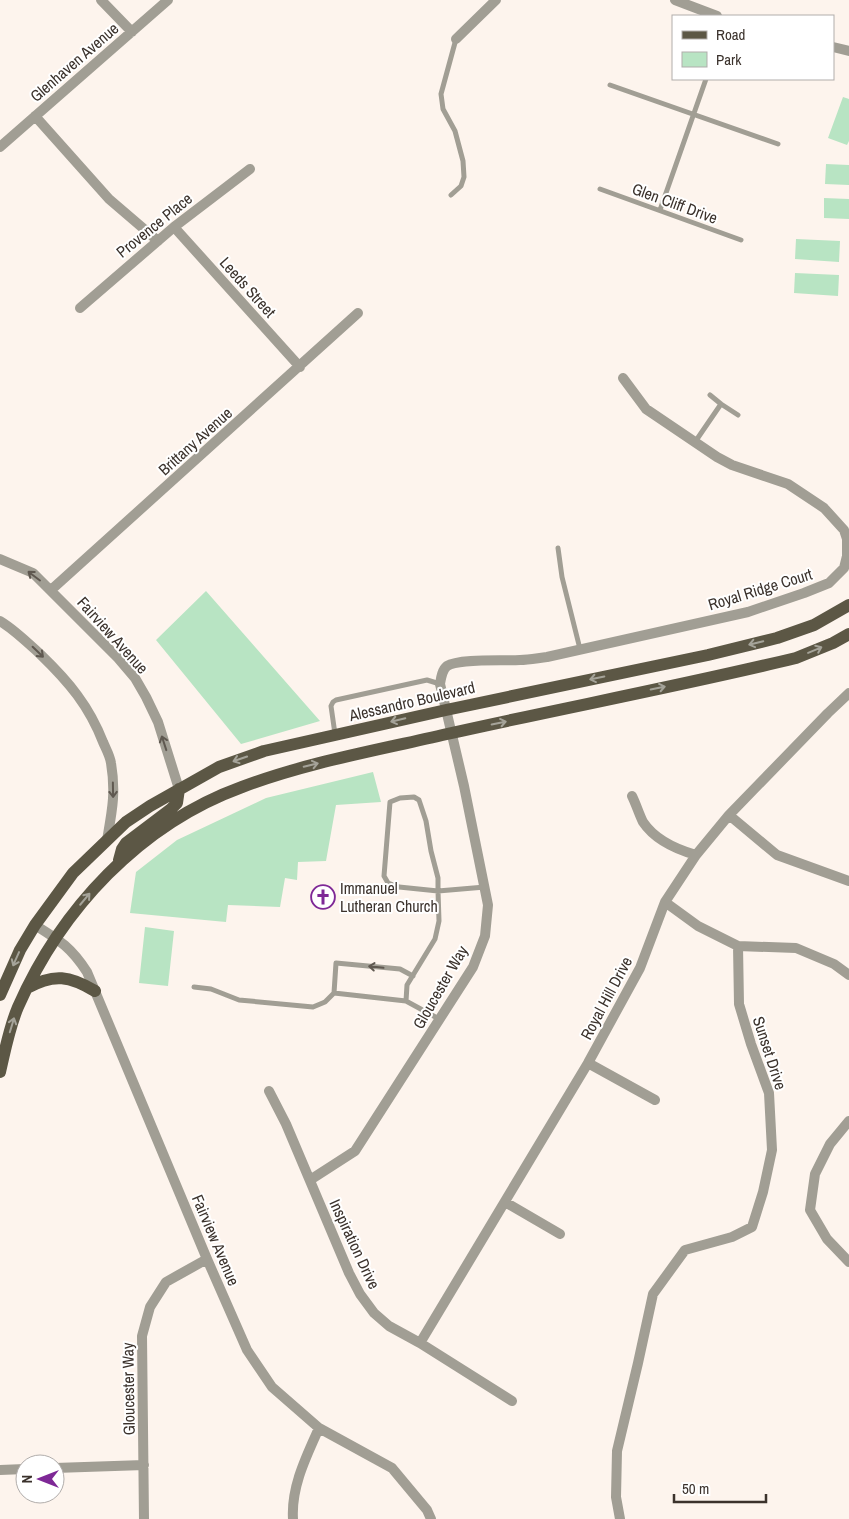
<svg xmlns="http://www.w3.org/2000/svg" width="849" height="1519" font-family="'Archivo Narrow',sans-serif">
  <style>
    .green { fill: #b8e4c3 }
    .lines { fill: none; stroke-linecap: round; stroke-linejoin: round }
    .service { stroke: #a19e94; stroke-width: 5 }
    .minor { stroke: #a19e94; stroke-width: 10 }
    .primary { stroke: #5c5745; stroke-width: 12 }
    .oneway { stroke: #5f5850 }
    .oneway2 { stroke: #a5a399 }
    .labels { text-anchor: middle; dominant-baseline: central; stroke-width: 4; stroke-linejoin: round; paint-order: stroke }
    .street-label { font-size: 16px; fill: #3b322c; stroke: #fff }
    .poi-label { font-size: 16px; fill: #3b322c; stroke: #fff; text-anchor: start }
  </style>
  <rect width="100%" height="100%" fill="#fdf4ed"/>
  <!-- green -->
  <path class="green" d="M 843,97 L 849,99 L 849,141 L 847,145 L 828,138 Z
    M 826,164 L 849,165 L 849,185 L 825,184 Z
    M 824,198 L 849,199 L 849,219 L 824,218 Z
    M 796,239 L 840,241 L 839,262 L 795,259 Z
    M 795,273 L 839,275 L 838,296 L 794,293 Z
    M 206,591 L 320,721 L 241,744 L 156,640 Z
    M 373,772 L 381,802 L 336,805 L 326,861 L 298,862 L 297,880 L 285,878 L 280,907 L 228,905 L 226,922 L 130,913 L 136,872 L 177,840 L 266,798 Z
    M 145,927 L 174,931 L 168,986 L 139,983 Z"/>
  <g class="lines">
    <!-- service -->
    <path class="service" d="M 610,85 L 778,144
      M 600,189 L 741,240
      M 451,195 L 461,186 L 464,177 L 463,161 L 455,131 L 443,109 L 441,94 L 456,39
      M 660,210 L 706,79
      M 710,395 L 721,404
      M 695,442 L 721,404 L 738,415
      M 558,548 L 562,577 L 580,649
      M 335,734 L 331,706 L 333,702 L 336,700 L 427,680 L 440,684
      M 414,797 L 419,800 L 426,821 L 431,851 L 438,878 L 438,891 L 399,887 L 388,883 L 384,876 L 390,802 L 400,798 Z
      M 194,987 L 211,989 L 239,1000 L 313,1007 L 325,1002 L 334,993 L 336,963 L 400,969 L 413,976
      M 334,993 L 406,1001 L 439,1019
      M 406,1001 L 407,985 L 435,939 L 439,921 L 438,891 L 485,887"/>
    <!-- minor -->
    <path class="minor" d="M 101,0 L 132,32
      M 675,0 L 717,16
      M 456,39 L 496,0
      M 833,47 L 849,51
      M 35,116 L 109,199 L 158,241
      M 0,147 L 168,0
      M 174,227 L 300,367
      M 80,308 L 174,227 L 250,169
      M 0,559 L 33,573 L 118,658 L 135,678 L 146,697 L 158,722 L 179,789
      M 51,590 L 358,313
      M 0,621 C 15,630 28,643 41,655 C 69,682 89,706 103,742 C 106,749 110,756 111,763 C 116,793 112,811 107,840
      M 632,796 C 636,804 639,814 643,822 C 655,840 675,849 696,855
      M 729,815 L 777,855 L 849,881
      M 35,925 C 59,940 71,947 87,972 L 207,1259 L 247,1350 L 272,1387 L 319,1428 L 392,1468 L 427,1510 L 431,1519
      M 738,946 L 796,948 L 834,964 L 849,975
      M 588,1063 L 655,1100
      M 269,1091 L 286,1124 L 349,1273 L 360,1294 L 374,1313 L 389,1326 L 420,1343 L 512,1401
      M 849,1121 L 830,1144 L 815,1174 L 810,1210 L 827,1239 L 849,1262
      M 310,1180 L 355,1151 L 473,967 L 485,936 L 488,905 L 464,786 L 440,684 C 441,678 442,670 447,666 C 459,658 505,661 520,660 C 529,660 538,658 547,657 L 748,612 L 804,593 L 829,583 L 844,568 L 847,556 L 847,539 L 844,530 L 824,508 L 788,484 L 732,465 L 717,457 L 646,409 L 623,378
      M 505,1202 L 560,1234
      M 420,1343 L 588,1063 L 640,968 L 665,902 L 696,855 L 729,815 L 828,713 L 849,693
      M 55,1468 L 144,1465
      M 0,1470 L 25,1469
      M 144,1519 L 142,1336 L 150,1307 L 166,1282 L 207,1259
      M 293,1519 C 291,1487 306,1457 319,1428
      M 620,1519 L 616,1497 L 617,1451 L 638,1363 L 653,1294 L 685,1250 L 732,1237 L 752,1227 L 763,1192 L 772,1150 L 769,1093 L 751,1044 L 739,1004 L 738,946 L 698,926 L 665,902"/>
    <!-- primary -->
    <path class="primary" d="M 119,860 L 122,849 L 126,843 L 171,809 L 177,803 L 179,789
      M 27,988 C 54,973 70,976 95,991
      M 0,995 L 20,950 L 35,925 L 73,873 L 126,822 L 150,806 L 219,767 L 264,751 L 446,710 L 708,655 L 777,638 L 814,625 L 849,605
      M 0,1072 C 5,1051 9,1028 18,1007 C 61,909 140,824 242,787 C 308,762 379,750 447,734 C 563,708 680,686 796,658 L 833,643 L 849,634"/>
  </g>
  <!-- one-way arrows -->
  <defs><path id="oneway-shaft" d="M-6 0H5M1.5-3L5.5 0L1.5 3" fill="none" stroke-width="1.6" stroke-linecap="round" stroke-linejoin="round" transform="scale(1.25)"/></defs>
  <g class="oneway">
    <use href="#oneway-shaft" transform="translate(34 576) rotate(-143)"/>
    <use href="#oneway-shaft" transform="translate(38 652) rotate(44)"/>
    <use href="#oneway-shaft" transform="translate(164 743) rotate(-108)"/>
    <use href="#oneway-shaft" transform="translate(113 790) rotate(89)"/>
    <use href="#oneway-shaft" transform="translate(376 967) rotate(-174)"/>
  </g>
  <g class="oneway2">
    <use href="#oneway-shaft" transform="translate(756 643) rotate(166)"/>
    <use href="#oneway-shaft" transform="translate(815 650) rotate(-23)"/>
    <use href="#oneway-shaft" transform="translate(597 678) rotate(168)"/>
    <use href="#oneway-shaft" transform="translate(658 688) rotate(-12)"/>
    <use href="#oneway-shaft" transform="translate(398 720) rotate(167)"/>
    <use href="#oneway-shaft" transform="translate(499 723) rotate(-12)"/>
    <use href="#oneway-shaft" transform="translate(240 759) rotate(161)"/>
    <use href="#oneway-shaft" transform="translate(311 765) rotate(-14)"/>
    <use href="#oneway-shaft" transform="translate(85 899) rotate(-50)"/>
    <use href="#oneway-shaft" transform="translate(16 959) rotate(114)"/>
    <use href="#oneway-shaft" transform="translate(12 1025) rotate(-73)"/>
  </g>
  <!-- icons -->
  <defs>
    <g id="church-ring" transform="scale(1.25)"><circle r="9.5" fill="#fff" stroke="#7e2896" stroke-width="1.5"/><path d="M-1.2-6h2.4v3.5h3.3v2.4h-3.3V6h-2.4V-.1h-3.3v-2.4h3.3Z" fill="#7e2896"/></g>
  </defs>
  <g fill-rule="evenodd">
    <use href="#church-ring" x="323" y="897"/>
  </g>
  <g class="labels">
    <!-- street labels -->
    <g class="street-label">
      <text transform="translate(74 62) rotate(-41)">Glenhaven Avenue</text>
      <text transform="translate(675 203) rotate(20)">Glen Cliff Drive</text>
      <text transform="translate(154 225) rotate(-39)">Provence Place</text>
      <text transform="translate(248 287) rotate(48)">Leeds Street</text>
      <text transform="translate(195 441) rotate(-42)">Brittany Avenue</text>
      <text transform="translate(760 589) rotate(-17)">Royal Ridge Court</text>
      <text transform="translate(113 635) rotate(48)">Fairview Avenue</text>
      <text transform="translate(412 701) rotate(-13)">Alessandro Boulevard</text>
      <text transform="translate(440 987) rotate(-60)">Gloucester Way</text>
      <text transform="translate(606 998) rotate(-62)">Royal Hill Drive</text>
      <text transform="translate(770 1053) rotate(72)">Sunset Drive</text>
      <text transform="translate(216 1240) rotate(67)">Fairview Avenue</text>
      <text transform="translate(355 1244) rotate(65)">Inspiration Drive</text>
      <text transform="translate(128 1389) rotate(-91)">Gloucester Way</text>
    </g>
    <!-- poi labels -->
    <g class="poi-label">
      <text x="340" y="888">Immanuel<tspan x="340" dy="18">Lutheran Church</tspan></text>
    </g>
  </g>
  <!-- legend -->
  <rect x="672" y="15" width="162" height="65" fill="#ffffff" stroke="#b1adab"/>
  <rect x="682" y="31" width="25" height="8" fill="#5c5745" stroke="#b1adab"/>
  <text x="716" y="40" font-size="15" fill="#3b322c">Road</text>
  <rect x="682" y="52" width="25" height="15" fill="#b8e4c3" stroke="#b1adab"/>
  <text x="716" y="65" font-size="15" fill="#3b322c">Park</text>
  <!-- north arrow -->
  <g transform="translate(40 1479) rotate(270)"><circle r="24" fill="#ffffff" stroke="#b1adab"/>
  <path d="M0-4L9 19L0 12L-9 19Z" fill="#7e2896"/>
  <text y="-8" font-size="14" font-weight="bold" text-anchor="middle" fill="#3b322c">N</text>
  </g>
  <!-- scale -->
  <path d="M674 1494v8h92v-8" fill="none" stroke="#3b322c" stroke-width="2.5"/>
  <text x="682" y="1494" font-size="15" fill="#3b322c" stroke="#ffffff" stroke-width="4" paint-order="stroke">50 m</text>
</svg>
